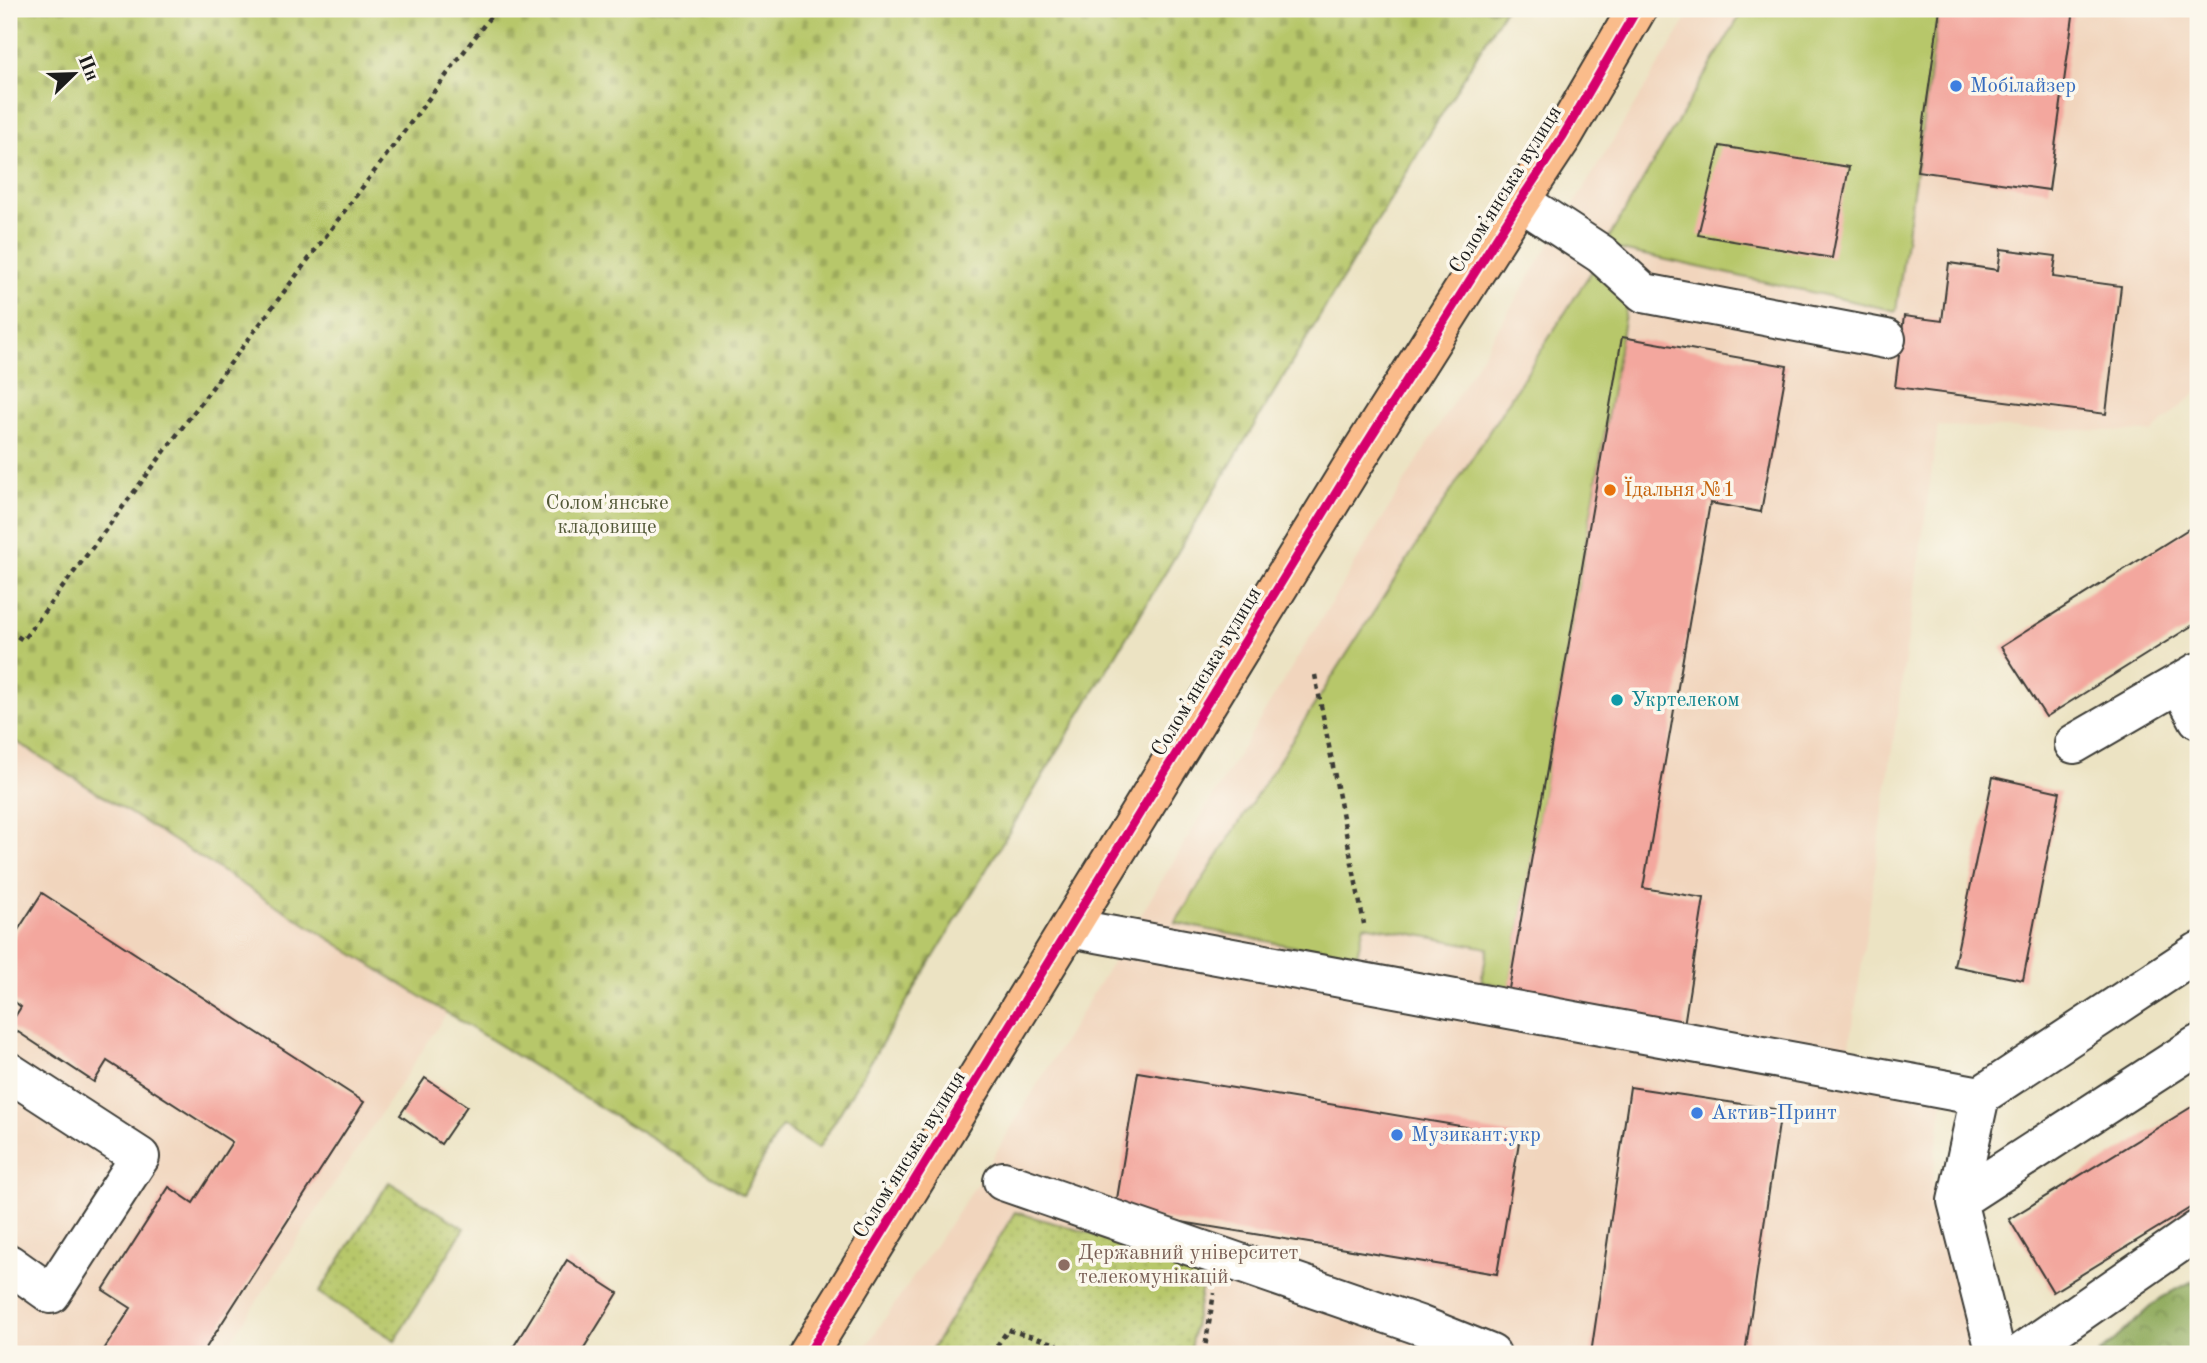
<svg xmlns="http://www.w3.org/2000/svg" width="2207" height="1363" font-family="'Old Standard TT',serif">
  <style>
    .built { fill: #f1d5bd }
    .green { fill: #b7c76a; stroke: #6a7243; stroke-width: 2 }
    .forest { fill: url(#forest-crowns); stroke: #56643d; stroke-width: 2 }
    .cemetery { fill: url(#cemetery-stones); stroke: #6a7243; stroke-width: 2 }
    .park { fill: url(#park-dots); stroke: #6a7243; stroke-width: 2 }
    .building { fill: #f3a79e }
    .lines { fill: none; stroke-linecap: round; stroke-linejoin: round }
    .minor-casing { stroke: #3b3a35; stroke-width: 42 }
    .major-casing { stroke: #3b3a35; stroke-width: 42 }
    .path { stroke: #3b3a35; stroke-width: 4.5; stroke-dasharray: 5 5; stroke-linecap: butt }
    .minor { stroke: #fff; stroke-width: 38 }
    .major { stroke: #fabc8b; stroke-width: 38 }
    .cycleway-casing { stroke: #fbf7ec; stroke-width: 13 }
    .cycleway { stroke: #d6006c; stroke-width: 9 }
    .shop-dot { fill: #3f7fe0; stroke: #fbf7ec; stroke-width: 2.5 }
    .food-dot { fill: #e8710a; stroke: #fbf7ec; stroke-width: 2.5 }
    .culture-dot { fill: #0f9aa8; stroke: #fbf7ec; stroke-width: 2.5 }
    .education-dot { fill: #8d6e63; stroke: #fbf7ec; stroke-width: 2.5 }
    .labels { text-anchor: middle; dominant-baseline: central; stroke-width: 7; stroke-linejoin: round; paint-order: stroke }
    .shop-label { font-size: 21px; fill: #366cbe; stroke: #fbf7ec; text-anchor: start }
    .street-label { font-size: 21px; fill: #1c1c1c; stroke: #fbf7ec }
    .food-label { font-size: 21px; fill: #c56008; stroke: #fbf7ec; text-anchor: start }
    .park-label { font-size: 21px; fill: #525837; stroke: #fbf7ec }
    .culture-label { font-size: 21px; fill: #0d838f; stroke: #fbf7ec; text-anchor: start }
    .education-label { font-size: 21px; fill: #785e54; stroke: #fbf7ec; text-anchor: start }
  </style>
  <defs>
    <pattern id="forest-crowns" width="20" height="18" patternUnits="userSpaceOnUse" patternTransform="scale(1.75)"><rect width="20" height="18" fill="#91ac5e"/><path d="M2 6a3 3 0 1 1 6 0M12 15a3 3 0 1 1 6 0" fill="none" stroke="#768b4d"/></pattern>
    <pattern id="cemetery-stones" width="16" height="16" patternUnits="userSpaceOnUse" patternTransform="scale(1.75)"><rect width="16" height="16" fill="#b7c76a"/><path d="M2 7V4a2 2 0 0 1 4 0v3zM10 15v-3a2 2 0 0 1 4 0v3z" fill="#9daa5b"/></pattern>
    <pattern id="park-dots" width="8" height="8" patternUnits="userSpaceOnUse" patternTransform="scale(1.75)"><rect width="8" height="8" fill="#b7c76a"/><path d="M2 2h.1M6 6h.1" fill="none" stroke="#9daa5b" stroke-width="1.8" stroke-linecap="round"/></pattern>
  </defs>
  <rect width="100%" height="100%" fill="#fbf7ec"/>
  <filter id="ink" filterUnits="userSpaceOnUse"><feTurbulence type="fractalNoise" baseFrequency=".0143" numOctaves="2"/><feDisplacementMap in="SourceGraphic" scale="14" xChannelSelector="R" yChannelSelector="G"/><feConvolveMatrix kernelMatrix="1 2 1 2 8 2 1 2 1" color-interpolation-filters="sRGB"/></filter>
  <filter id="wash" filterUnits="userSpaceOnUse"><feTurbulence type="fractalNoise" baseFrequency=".00686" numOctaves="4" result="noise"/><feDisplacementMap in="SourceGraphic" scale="28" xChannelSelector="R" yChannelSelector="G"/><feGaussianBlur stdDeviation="1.57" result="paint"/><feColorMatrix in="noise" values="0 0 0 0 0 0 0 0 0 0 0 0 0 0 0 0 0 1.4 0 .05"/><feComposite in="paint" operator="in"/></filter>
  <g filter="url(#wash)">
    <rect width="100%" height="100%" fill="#ece3c3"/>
    <!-- built -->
    <path class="built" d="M 1693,9 L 2198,9 L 2198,391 L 2152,432 L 1938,426 L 1848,1060 L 1946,1077 L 1932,1183 L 1979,1354 L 861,1354 L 978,1182 Z
      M 9,737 L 447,1013 L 222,1354 L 9,1354 Z"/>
    <!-- green -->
    <path class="green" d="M 1744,9 L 1939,9 L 1896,311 L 1604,246 Z
      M 1593,269 L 1627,302 L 1510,987 L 1481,982 L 1488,948 L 1364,925 L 1356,959 L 1175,923 Z"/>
    <!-- forest -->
    <path class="forest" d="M 2198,1278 L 2198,1354 L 2099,1354 L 2161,1298 Z"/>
    <!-- cemetery -->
    <path class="cemetery" d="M 9,9 L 1505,9 L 818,1149 L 782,1126 L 743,1195 L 447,1013 L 9,737 Z"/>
    <!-- park -->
    <path class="park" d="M 389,1182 L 464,1228 L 395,1340 L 319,1293 Z
      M 1015,1212 L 1206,1266 L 1189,1354 L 929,1354 Z"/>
    <g id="blocks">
      <!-- building -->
      <path class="building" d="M 1940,9 L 2074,9 L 2049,190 L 1917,171 Z
        M 1720,146 L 1849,167 L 1832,258 L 1698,235 Z
        M 2001,249 L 2056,256 L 2053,277 L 2121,286 L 2106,414 L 1895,387 L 1904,316 L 1942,321 L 1949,263 L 1998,270 Z
        M 1622,337 L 1787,366 L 1761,512 L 1710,503 L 1643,888 L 1704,898 L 1682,1038 L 1506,1006 Z
        M 2198,523 L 2198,622 L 2046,717 L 2001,647 Z
        M 1993,777 L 2060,792 L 2023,980 L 1954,966 Z
        M 42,893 L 364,1102 L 202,1354 L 101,1354 L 131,1308 L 103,1290 L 169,1187 L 193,1203 L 232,1142 L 107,1061 L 94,1082 L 9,1026 L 21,1007 L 9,997 L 9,944 Z
        M 1138,1072 L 1520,1136 L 1497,1274 L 1115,1211 Z
        M 425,1078 L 467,1106 L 441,1144 L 400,1115 Z
        M 1630,1087 L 1781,1110 L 1745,1354 L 1591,1354 Z
        M 2198,1103 L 2198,1203 L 2053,1292 L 2009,1219 Z
        M 567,1260 L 618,1293 L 580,1354 L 509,1354 Z"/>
    </g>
  </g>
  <g filter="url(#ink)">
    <use href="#blocks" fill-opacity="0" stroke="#3b3a35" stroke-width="2"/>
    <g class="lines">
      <!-- minor casing -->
      <g class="minor-casing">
        <path id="minor" d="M 1520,201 L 1601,254 L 1644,293 L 1886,339
          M 2179,683 L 2198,719
          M 2074,744 L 2198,672
          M 1070,928 L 1980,1096 L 2198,952
          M 9,1072 L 140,1157 L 51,1294 L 9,1264
          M 1980,1096 L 1957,1201 L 1996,1354
          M 1003,1181 L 1419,1325 L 1491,1354
          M 1957,1201 L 2198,1045
          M 2020,1354 L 2198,1230"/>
      </g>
      <!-- major casing -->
      <g class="major-casing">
        <path id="major" d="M 808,1354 L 1358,457 L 1520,201 L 1563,136 L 1637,9"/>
      </g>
      <!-- path -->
      <path class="path" d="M 9,631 L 23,640 L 496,9
        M 1315,675 L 1364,924
        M 991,1354 L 1008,1330 L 1057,1344 L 1055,1354
        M 1204,1354 L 1214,1293"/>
      <!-- minor -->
      <use href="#minor" class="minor"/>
      <!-- major -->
      <use href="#major" class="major"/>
      <!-- cycleway casing -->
      <g class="cycleway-casing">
        <path id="cycleway" d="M 808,1354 L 1358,457 L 1520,201 L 1563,136 L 1637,9"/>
      </g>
      <!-- cycleway -->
      <use href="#cycleway" class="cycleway"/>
    </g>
  </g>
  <!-- markers -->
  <g class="shop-dot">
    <circle cx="1956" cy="86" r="7"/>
    <circle cx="1697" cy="1113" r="7"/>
    <circle cx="1397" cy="1135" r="7"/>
  </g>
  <circle class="food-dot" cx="1610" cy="490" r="7"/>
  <circle class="culture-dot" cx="1617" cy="700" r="7"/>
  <circle class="education-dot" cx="1064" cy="1265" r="7"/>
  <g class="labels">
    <!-- shop labels -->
    <g class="shop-label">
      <text x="1970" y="86">Мобілайзер</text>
      <text x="1711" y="1113">Актив-Принт</text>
      <text x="1411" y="1135">Музикант.укр</text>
    </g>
    <!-- street labels -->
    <g class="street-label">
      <text transform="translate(1506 190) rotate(-58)">Соломʼянська вулиця</text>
      <text transform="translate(1207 672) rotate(-59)">Соломʼянська вулиця</text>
      <text transform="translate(910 1155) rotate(-58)">Соломʼянська вулиця</text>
    </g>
    <!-- food labels -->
    <g class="food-label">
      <text x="1624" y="490">Їдальня №1</text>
    </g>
    <!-- park labels -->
    <g class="park-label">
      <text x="607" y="503">Солом'янське<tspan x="607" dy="24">кладовище</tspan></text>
    </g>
    <!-- culture labels -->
    <g class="culture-label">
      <text x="1631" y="700">Укртелеком</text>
    </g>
    <!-- education labels -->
    <g class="education-label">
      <text x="1078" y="1253">Державний університет<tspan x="1078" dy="24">телекомунікацій</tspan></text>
    </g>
  </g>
  <!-- margin -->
  <rect width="2207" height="1363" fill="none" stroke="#fbf7ec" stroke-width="35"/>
  <!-- north arrow -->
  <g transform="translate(74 74) rotate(67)" stroke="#fbf7ec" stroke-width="5" paint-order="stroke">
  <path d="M0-5L12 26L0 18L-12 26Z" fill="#1c1c1c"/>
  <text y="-10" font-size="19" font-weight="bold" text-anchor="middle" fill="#1c1c1c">Пн</text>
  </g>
</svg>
